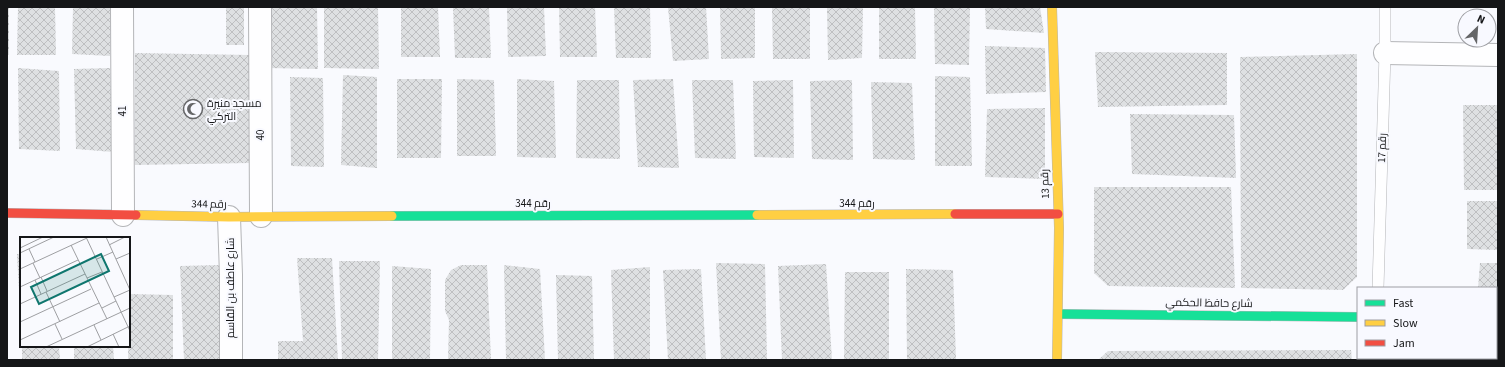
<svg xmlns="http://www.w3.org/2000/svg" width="1505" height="367" font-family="'Source Sans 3',Cairo,sans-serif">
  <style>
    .building { fill: url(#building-cross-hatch) }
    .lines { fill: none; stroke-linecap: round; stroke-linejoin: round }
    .lane-casing { stroke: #b4b5b8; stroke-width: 12 }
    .street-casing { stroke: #b4b5b8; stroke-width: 24 }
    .fast-casing { stroke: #b4b5b8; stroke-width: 10 }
    .slow-casing { stroke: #b4b5b8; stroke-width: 10 }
    .jam-casing { stroke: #b4b5b8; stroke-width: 10 }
    .lane { stroke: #fefeff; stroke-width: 11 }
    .street { stroke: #fefeff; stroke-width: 22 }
    .fast { stroke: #16e098; stroke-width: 9 }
    .slow { stroke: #ffcf43; stroke-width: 9 }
    .jam { stroke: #f24e42; stroke-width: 9 }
    .labels { text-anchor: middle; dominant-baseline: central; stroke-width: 4; stroke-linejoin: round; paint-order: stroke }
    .poi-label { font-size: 11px; fill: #151618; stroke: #f8f9ff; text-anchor: start }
    .street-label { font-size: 11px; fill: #151618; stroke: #f8f9ff }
    .inset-road { fill: none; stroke: #9e9fa2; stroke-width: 1 }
    .view { fill: #0f766e; fill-opacity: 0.15; stroke: #0f766e; stroke-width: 2 }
    .inset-edge { fill: none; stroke: #151618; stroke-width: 2 }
  </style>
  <defs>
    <pattern id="building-cross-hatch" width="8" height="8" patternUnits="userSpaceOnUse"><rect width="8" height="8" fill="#dee0e2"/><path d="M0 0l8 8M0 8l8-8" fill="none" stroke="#bebfc1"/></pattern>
  </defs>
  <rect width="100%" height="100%" fill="#f9fafe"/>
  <!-- building -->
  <path class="building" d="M 7,7 L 9,7 L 9,55 L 7,55 Z
    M 18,7 L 55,7 L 56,55 L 17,55 Z
    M 73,7 L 111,7 L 110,56 L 72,54 Z
    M 226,7 L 244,7 L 244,45 L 226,45 Z
    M 267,7 L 317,7 L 318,69 L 268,68 Z
    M 324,7 L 378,7 L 379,69 L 324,68 Z
    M 401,7 L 438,7 L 440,57 L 401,57 Z
    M 453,7 L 489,7 L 491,58 L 455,58 Z
    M 507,7 L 544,7 L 546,56 L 508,57 Z
    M 559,7 L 595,7 L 597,57 L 560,57 Z
    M 614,7 L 650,7 L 651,58 L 616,58 Z
    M 668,7 L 706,7 L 709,59 L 673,61 Z
    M 720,7 L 755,7 L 755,58 L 721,59 Z
    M 772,7 L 810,7 L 810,59 L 773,59 Z
    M 827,7 L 863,7 L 862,58 L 828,60 Z
    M 879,7 L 915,7 L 916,59 L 879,59 Z
    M 934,7 L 970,7 L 969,65 L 935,64 Z
    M 985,7 L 1040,7 L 1044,33 L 986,29 Z
    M 985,46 L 1045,48 L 1046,92 L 986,94 Z
    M 1095,52 L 1227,53 L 1227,105 L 1098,107 Z
    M 135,53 L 250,55 L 250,163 L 135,165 Z
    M 1357,54 L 1357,277 L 1343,290 L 1241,288 L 1240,57 Z
    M 18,68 L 59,71 L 60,151 L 19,149 Z
    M 110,68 L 113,152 L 76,149 L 74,69 Z
    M 343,75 L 377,77 L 377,168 L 341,165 Z
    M 935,76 L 970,77 L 972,166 L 935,166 Z
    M 290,77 L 323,78 L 324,167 L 291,166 Z
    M 397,79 L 442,79 L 441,158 L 397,158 Z
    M 457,79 L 494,80 L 496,156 L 457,156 Z
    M 517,79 L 554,81 L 556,158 L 517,157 Z
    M 673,79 L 679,168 L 638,167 L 633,80 Z
    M 577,80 L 619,80 L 620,159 L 576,158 Z
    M 692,80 L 733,80 L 736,159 L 695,158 Z
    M 793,80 L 794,158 L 754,157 L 753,81 Z
    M 852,80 L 853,160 L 812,159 L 810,81 Z
    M 871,82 L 912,83 L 915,160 L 873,159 Z
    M 1463,105 L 1498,105 L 1498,190 L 1464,190 Z
    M 1045,108 L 1045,179 L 985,177 L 987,109 Z
    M 1130,114 L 1234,115 L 1236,178 L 1132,174 Z
    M 1094,187 L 1231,187 L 1235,288 L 1108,286 L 1094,273 Z
    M 1467,201 L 1498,201 L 1498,250 L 1467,249 Z
    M 17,254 L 21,254 L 21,308 L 20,308 Z
    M 297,258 L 332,258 L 338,360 L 278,360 L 278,341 L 303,341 Z
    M 339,261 L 380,261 L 378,360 L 342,360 Z
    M 716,263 L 765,264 L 767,360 L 721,360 Z
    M 1480,263 L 1498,263 L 1498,310 L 1496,310 L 1496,288 L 1478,288 Z
    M 826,264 L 832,360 L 782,360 L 778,266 Z
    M 220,265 L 222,360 L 184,360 L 180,266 Z
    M 461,265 L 487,265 L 491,360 L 448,360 L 449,320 L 445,311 L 445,280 L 451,270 Z
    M 504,265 L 540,269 L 545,360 L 506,360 Z
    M 392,266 L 431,269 L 430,360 L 392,360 Z
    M 650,267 L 650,360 L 614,360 L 611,270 Z
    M 701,269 L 706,360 L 668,360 L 663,270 Z
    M 906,269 L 953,270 L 956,360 L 907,360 Z
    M 845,272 L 889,272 L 889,360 L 844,360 Z
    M 556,275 L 592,276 L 594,360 L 558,360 Z
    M 129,294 L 173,295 L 173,360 L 128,360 Z
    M 1496,321 L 1498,321 L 1498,360 L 1456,360 L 1456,358 L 1496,358 Z
    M 22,346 L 59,346 L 60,360 L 22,360 Z
    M 74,346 L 113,346 L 114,360 L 74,360 Z
    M 1351,350 L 1352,360 L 1098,360 L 1108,351 Z"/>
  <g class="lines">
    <!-- lane casing -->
    <g class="lane-casing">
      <path id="lane" d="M 1378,288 L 1385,53 L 1385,7
        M 1378,358 L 1378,360"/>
    </g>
    <!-- street casing -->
    <g class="street-casing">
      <path id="street" d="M 122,7 L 123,215
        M 260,7 L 261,216
        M 1385,53 L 1498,55
        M 229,217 L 231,275 L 231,360"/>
    </g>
    <!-- fast casing -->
    <g class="fast-casing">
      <path id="fast" d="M 392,216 L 757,215
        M 1059,314 L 1358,317"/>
    </g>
    <!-- slow casing -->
    <g class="slow-casing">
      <path id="slow" d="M 1052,7 L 1059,228 L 1057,360
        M 136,215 L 229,217 L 392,216
        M 757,215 L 955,214"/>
    </g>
    <!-- jam casing -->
    <g class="jam-casing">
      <path id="jam" d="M 7,213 L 136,215
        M 955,214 L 1058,214"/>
    </g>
    <!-- lane -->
    <use href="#lane" class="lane"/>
    <!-- street -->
    <use href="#street" class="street"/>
    <!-- fast -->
    <use href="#fast" class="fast"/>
    <!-- slow -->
    <use href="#slow" class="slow"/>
    <!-- jam -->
    <use href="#jam" class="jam"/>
  </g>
  <!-- icons -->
  <defs>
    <g id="mosque-ring" transform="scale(1)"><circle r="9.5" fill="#f8f9ff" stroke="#656668" stroke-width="1.5"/><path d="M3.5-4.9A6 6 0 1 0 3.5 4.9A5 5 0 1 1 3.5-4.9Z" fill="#656668"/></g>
  </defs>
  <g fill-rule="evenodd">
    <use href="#mosque-ring" x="193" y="109"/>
  </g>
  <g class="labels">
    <!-- poi labels -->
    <g class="poi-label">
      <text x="207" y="103">مسجد منيرة<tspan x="207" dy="13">التركي</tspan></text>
    </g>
    <!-- street labels -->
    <g class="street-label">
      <text transform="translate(122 111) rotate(-90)">41</text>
      <text transform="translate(260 135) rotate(-90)">40</text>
      <text transform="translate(1382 148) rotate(-88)">رقم 17</text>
      <text transform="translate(1045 184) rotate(-92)">رقم 13</text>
      <text x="533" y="203">رقم 344</text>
      <text x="857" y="203">رقم 344</text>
      <text transform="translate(209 204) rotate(1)">رقم 344</text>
      <text transform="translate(230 288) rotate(-90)">شارع عاطف بن القاسم</text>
      <text transform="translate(1209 303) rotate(1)">شارع حافظ الحكمي</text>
    </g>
  </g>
  <!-- overview -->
  <g transform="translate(20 237)">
    <rect width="110" height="110" fill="#f9fafe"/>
    <path class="inset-road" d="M 66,0 L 110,94M 86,0 L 110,53M 51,8 L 87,82M 89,8 L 105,0M 0,11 L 23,0M 9,12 L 15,25M 0,16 L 34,0M 77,22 L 93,15M 96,22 L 110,16M 13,26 L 20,41M 0,32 L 67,1M 21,40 L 27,54M 67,41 L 82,35M 15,43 L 21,57M 0,50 L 58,23M 26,55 L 40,85M 94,60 L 110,53M 0,67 L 65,37M 82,71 L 96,64M 0,85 L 71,52M 35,87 L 42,102M 74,88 L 81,103M 93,97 L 99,110M 0,103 L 79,66M 26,110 L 110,71M 67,110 L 110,89"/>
    <path class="view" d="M 81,17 L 89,34 L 19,67 L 11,50 Z"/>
    <rect width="110" height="110" class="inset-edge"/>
  </g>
  <!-- border -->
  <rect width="1505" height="367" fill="none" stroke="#151618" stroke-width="16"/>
  <!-- legend -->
  <rect x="1357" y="287" width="140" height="72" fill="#f8f9ff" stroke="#9d9ea3"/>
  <rect x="1365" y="300" width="20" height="6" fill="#16e098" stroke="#9d9ea3"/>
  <text x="1393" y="307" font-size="12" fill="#151618">Fast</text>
  <rect x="1365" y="320" width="20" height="6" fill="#ffcf43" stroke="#9d9ea3"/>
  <text x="1393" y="327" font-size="12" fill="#151618">Slow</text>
  <rect x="1365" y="340" width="20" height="6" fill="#f24e42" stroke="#9d9ea3"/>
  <text x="1393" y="347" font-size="12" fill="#151618">Jam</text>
  <!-- north arrow -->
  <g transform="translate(1477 28) rotate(25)"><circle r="19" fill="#f8f9ff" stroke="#9d9ea3"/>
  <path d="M0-3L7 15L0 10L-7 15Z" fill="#656668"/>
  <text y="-6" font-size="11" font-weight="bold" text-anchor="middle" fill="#151618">N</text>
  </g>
</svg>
